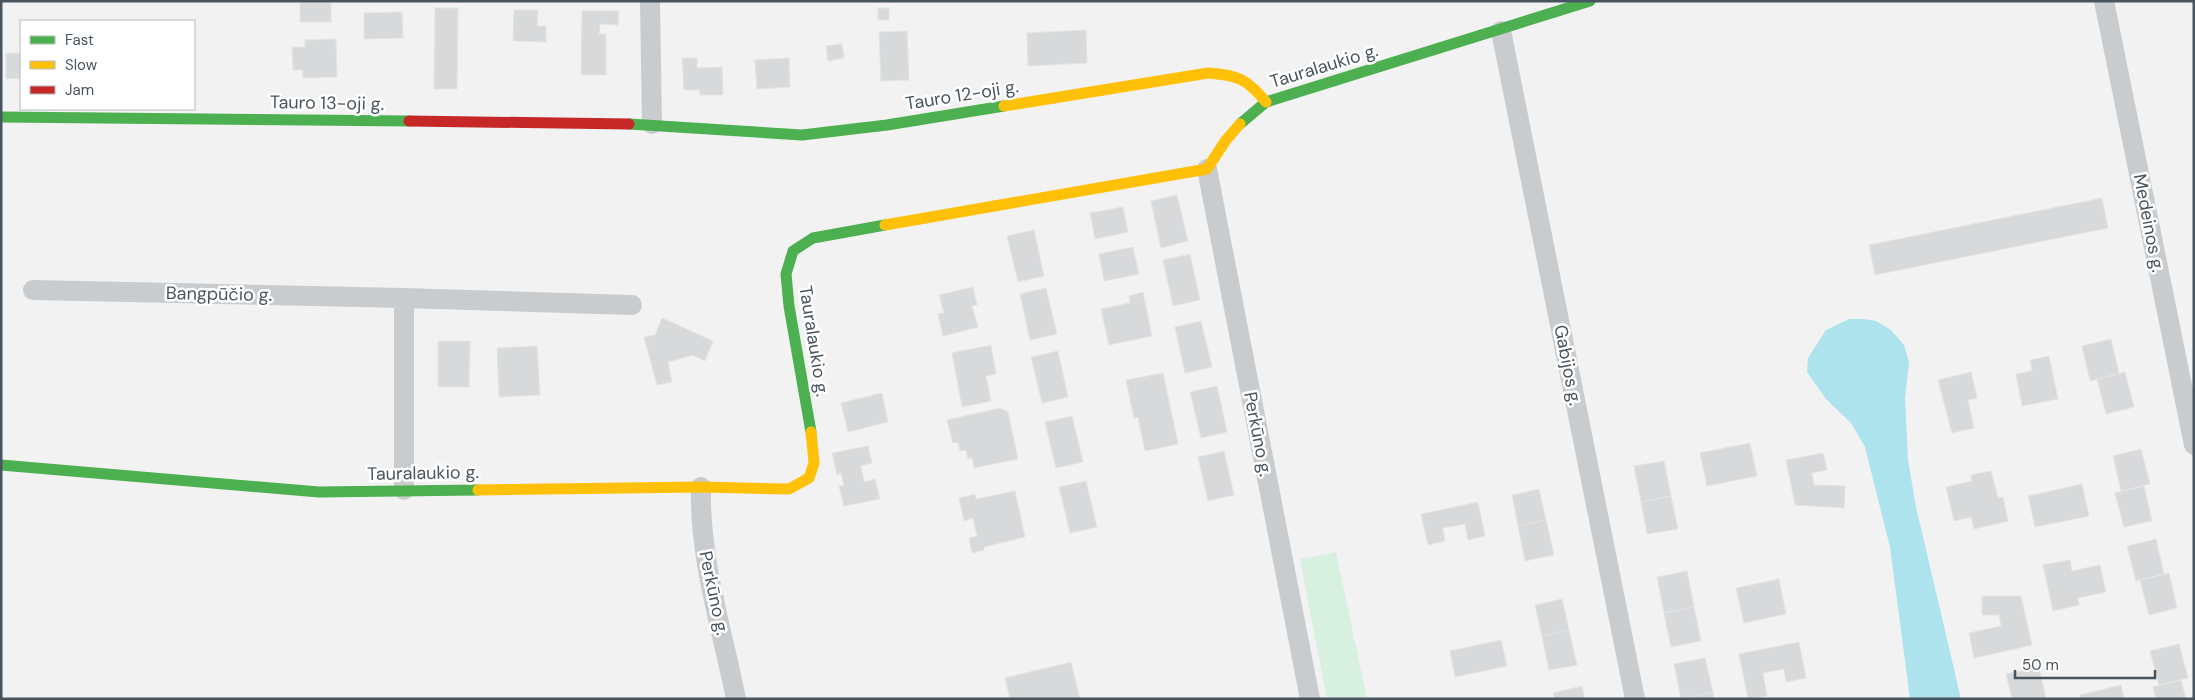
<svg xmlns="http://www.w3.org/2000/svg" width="2195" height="700" font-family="'DM Sans',sans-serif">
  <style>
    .green { fill: #d7f0e0 }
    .water { fill: #ade3ed }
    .building { fill: #d8d9da; stroke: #e3e4e5 }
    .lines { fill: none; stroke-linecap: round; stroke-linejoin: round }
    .street { stroke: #c9ccce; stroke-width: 20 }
    .fast { stroke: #4caf50; stroke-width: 11 }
    .slow { stroke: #ffc107; stroke-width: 11 }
    .jam { stroke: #c62828; stroke-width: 11 }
    .labels { text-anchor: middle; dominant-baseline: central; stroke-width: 5; stroke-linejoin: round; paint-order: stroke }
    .street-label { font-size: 18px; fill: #49555e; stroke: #fff }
  </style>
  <rect width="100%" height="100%" fill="#f2f2f2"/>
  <!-- green -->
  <path class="green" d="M 1336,552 L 1367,699 L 1327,699 L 1300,559 Z"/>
  <!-- water -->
  <path class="water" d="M 1849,319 L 1863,319 L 1876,321 L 1891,330 L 1904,345 L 1909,362 L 1905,398 L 1908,460 L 1916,507 L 1961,699 L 1910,699 L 1890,547 L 1865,447 L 1851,423 L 1826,399 L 1807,372 L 1808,358 L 1826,330 Z"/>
  <!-- building -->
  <path class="building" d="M 300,3 L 331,3 L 331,22 L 300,22 Z
    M 435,8 L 458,8 L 457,89 L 434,89 Z
    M 878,8 L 889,8 L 889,20 L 878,20 Z
    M 514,10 L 538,10 L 537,26 L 546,26 L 546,42 L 513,41 Z
    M 582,11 L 619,11 L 618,25 L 600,24 L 599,34 L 606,34 L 606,75 L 581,75 Z
    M 402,12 L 403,38 L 364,39 L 364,13 Z
    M 1086,30 L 1087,63 L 1028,66 L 1027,33 Z
    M 907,31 L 909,80 L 881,81 L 879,32 Z
    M 336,39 L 337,77 L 303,78 L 303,70 L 293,70 L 292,47 L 305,47 L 305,40 Z
    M 842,44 L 844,58 L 828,61 L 826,46 Z
    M 6,53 L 21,53 L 21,78 L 6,79 Z
    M 682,58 L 697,58 L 697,68 L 722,67 L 723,95 L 700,95 L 699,90 L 684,90 Z
    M 789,58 L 790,87 L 757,89 L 755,60 Z
    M 1177,195 L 1188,241 L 1161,248 L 1151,201 Z
    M 2102,198 L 2108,228 L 1875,275 L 1869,245 Z
    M 1123,207 L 1128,232 L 1095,239 L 1090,213 Z
    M 1034,230 L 1044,276 L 1018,282 L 1007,236 Z
    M 1133,247 L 1139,274 L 1104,281 L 1099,254 Z
    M 1190,254 L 1200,300 L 1173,306 L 1163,260 Z
    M 973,287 L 977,305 L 972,306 L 978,327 L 943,336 L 938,314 L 944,313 L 939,295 Z
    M 1046,288 L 1057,334 L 1030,340 L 1020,294 Z
    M 1143,292 L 1152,336 L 1109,345 L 1101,309 L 1130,303 L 1129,296 Z
    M 662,318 L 713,341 L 705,361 L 693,355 L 668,362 L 672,382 L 657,385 L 644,337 L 655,335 Z
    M 1201,321 L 1212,367 L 1185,373 L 1175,327 Z
    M 2111,339 L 2119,374 L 2090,381 L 2082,346 Z
    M 438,341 L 470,341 L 469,387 L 438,387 Z
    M 991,345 L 996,374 L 986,376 L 991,401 L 962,407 L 952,353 Z
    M 537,346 L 540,395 L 499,397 L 497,348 Z
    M 1058,351 L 1068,397 L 1042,403 L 1031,357 Z
    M 2049,356 L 2058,399 L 2022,406 L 2016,374 L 2032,371 L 2030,360 Z
    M 1971,372 L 1977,398 L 1968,400 L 1974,428 L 1952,433 L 1938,380 Z
    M 2125,372 L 2134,407 L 2106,414 L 2097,379 Z
    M 1163,373 L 1178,444 L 1145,451 L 1138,417 L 1134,418 L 1126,380 Z
    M 1217,386 L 1227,432 L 1201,438 L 1190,392 Z
    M 882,393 L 888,422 L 848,432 L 841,403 Z
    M 1000,408 L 1008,412 L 1018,459 L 974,468 L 972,458 L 968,459 L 966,450 L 960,451 L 958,442 L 953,443 L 947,420 Z
    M 1072,416 L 1083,462 L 1056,468 L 1045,422 Z
    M 1750,443 L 1757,476 L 1707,486 L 1700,453 Z
    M 868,446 L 872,463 L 861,466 L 864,482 L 875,479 L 880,499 L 844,506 L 839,486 L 844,485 L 841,473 L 837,475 L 832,453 Z
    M 2141,449 L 2150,484 L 2121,491 L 2113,456 Z
    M 1224,451 L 1234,495 L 1208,501 L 1198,457 Z
    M 1823,453 L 1827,470 L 1812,473 L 1814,485 L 1845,486 L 1844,508 L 1795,505 L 1786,460 Z
    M 1664,461 L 1671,496 L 1641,502 L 1634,466 Z
    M 1991,471 L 1998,498 L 2003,497 L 2008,521 L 1974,529 L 1971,517 L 1954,521 L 1946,487 L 1972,481 L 1971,475 Z
    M 1086,481 L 1097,527 L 1070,533 L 1059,487 Z
    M 2082,484 L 2089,516 L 2035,527 L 2028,496 Z
    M 2144,486 L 2152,521 L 2124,527 L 2115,493 Z
    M 1539,489 L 1546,520 L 1518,526 L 1512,495 Z
    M 1015,491 L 1025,537 L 984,547 L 984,550 L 972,553 L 969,538 L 977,536 L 973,518 L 964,521 L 959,498 L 975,494 L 976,499 Z
    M 1671,496 L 1678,529 L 1647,534 L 1641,502 Z
    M 1478,502 L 1485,536 L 1468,540 L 1465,524 L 1443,528 L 1445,541 L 1428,545 L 1421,514 Z
    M 1546,520 L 1554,555 L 1525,561 L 1518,526 Z
    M 2156,539 L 2164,574 L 2136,581 L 2127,546 Z
    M 2070,560 L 2072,571 L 2100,565 L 2106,592 L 2078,598 L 2079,605 L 2053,611 L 2043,565 Z
    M 1687,571 L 1694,607 L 1664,613 L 1657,577 Z
    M 2169,573 L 2177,608 L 2149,615 L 2140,580 Z
    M 1779,579 L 1786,614 L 1744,623 L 1736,588 Z
    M 1982,596 L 2021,596 L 2032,645 L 1974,658 L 1969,633 L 2001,626 L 1999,615 L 1982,615 Z
    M 1562,599 L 1569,630 L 1542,636 L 1535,605 Z
    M 1694,607 L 1701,641 L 1671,647 L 1664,613 Z
    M 1569,630 L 1577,665 L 1549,670 L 1542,636 Z
    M 1501,640 L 1507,666 L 1455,677 L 1450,651 Z
    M 1799,642 L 1806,678 L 1786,682 L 1784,669 L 1763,673 L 1767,696 L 1748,699 L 1739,654 Z
    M 2179,644 L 2188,678 L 2159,685 L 2150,651 Z
    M 1705,658 L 1713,692 L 1681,699 L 1674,664 Z
    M 1071,662 L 1080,699 L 1010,699 L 1005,678 Z
    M 2039,668 L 2046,699 L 2012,699 L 2006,674 Z
    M 2181,680 L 2186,699 L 2156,699 L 2153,687 Z
    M 2121,685 L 2124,699 L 2081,699 L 2080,695 Z
    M 1582,686 L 1585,699 L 1555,699 L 1553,693 Z
    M 1713,692 L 1714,699 L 1683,699 Z"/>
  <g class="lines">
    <!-- street -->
    <path class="street" d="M 650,1 L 652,124
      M 2104,1 L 2194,445
      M 1501,31 L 1635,699
      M 1207,169 L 1310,699
      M 33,290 L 404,298 L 404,490
      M 404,298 L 632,305
      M 701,487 C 699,558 722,629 736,699"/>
    <!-- fast -->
    <path class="fast" d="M 1,117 L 409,121
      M 629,124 L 802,135 L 887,125 L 1004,106
      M 1240,124 L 1266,102 L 1590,1
      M 811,432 L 789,306 L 786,274 L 793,251 L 813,238 L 885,225
      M 1,465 L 319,492 L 478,490"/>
    <!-- slow -->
    <path class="slow" d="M 1004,106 L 1208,73 C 1238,75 1247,79 1266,102
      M 885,225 L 1207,169 L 1226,140 L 1240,124
      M 478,490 L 701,487 L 789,489 L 809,478 L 814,463 L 811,432"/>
    <!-- jam -->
    <path class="jam" d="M 409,121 L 629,124"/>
  </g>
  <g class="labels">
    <!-- street labels -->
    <g class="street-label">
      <text transform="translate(1324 66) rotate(-17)">Tauralaukio g.</text>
      <text transform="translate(962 95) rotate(-9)">Tauro 12-oji g.</text>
      <text transform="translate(327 103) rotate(1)">Tauro 13-oji g.</text>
      <text transform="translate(2149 223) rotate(79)">Medeinos g.</text>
      <text transform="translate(219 294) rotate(1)">Bangpūčio g.</text>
      <text transform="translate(814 341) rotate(81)">Tauralaukio g.</text>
      <text transform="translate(1568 365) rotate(79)">Gabijos g.</text>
      <text transform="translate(1258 434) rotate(79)">Perkūno g.</text>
      <text transform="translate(423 473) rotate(-1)">Tauralaukio g.</text>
      <text transform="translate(714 593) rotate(78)">Perkūno g.</text>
    </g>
  </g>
  <!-- border -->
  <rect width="2195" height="700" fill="none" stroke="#49555e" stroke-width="5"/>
  <!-- legend -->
  <rect x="20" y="20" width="175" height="90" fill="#ffffff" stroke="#b6bbbf"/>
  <rect x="30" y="36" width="25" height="8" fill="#4caf50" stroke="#b6bbbf"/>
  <text x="65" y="45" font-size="15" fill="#49555e">Fast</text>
  <rect x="30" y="61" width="25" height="8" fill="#ffc107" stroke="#b6bbbf"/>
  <text x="65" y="70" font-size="15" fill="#49555e">Slow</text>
  <rect x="30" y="86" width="25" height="8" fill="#c62828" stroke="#b6bbbf"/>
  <text x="65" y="95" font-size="15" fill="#49555e">Jam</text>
  <!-- scale -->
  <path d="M2015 670v8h140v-8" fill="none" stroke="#49555e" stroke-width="2.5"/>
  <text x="2022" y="670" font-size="15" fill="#49555e" stroke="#ffffff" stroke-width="4" paint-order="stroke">50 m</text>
</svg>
